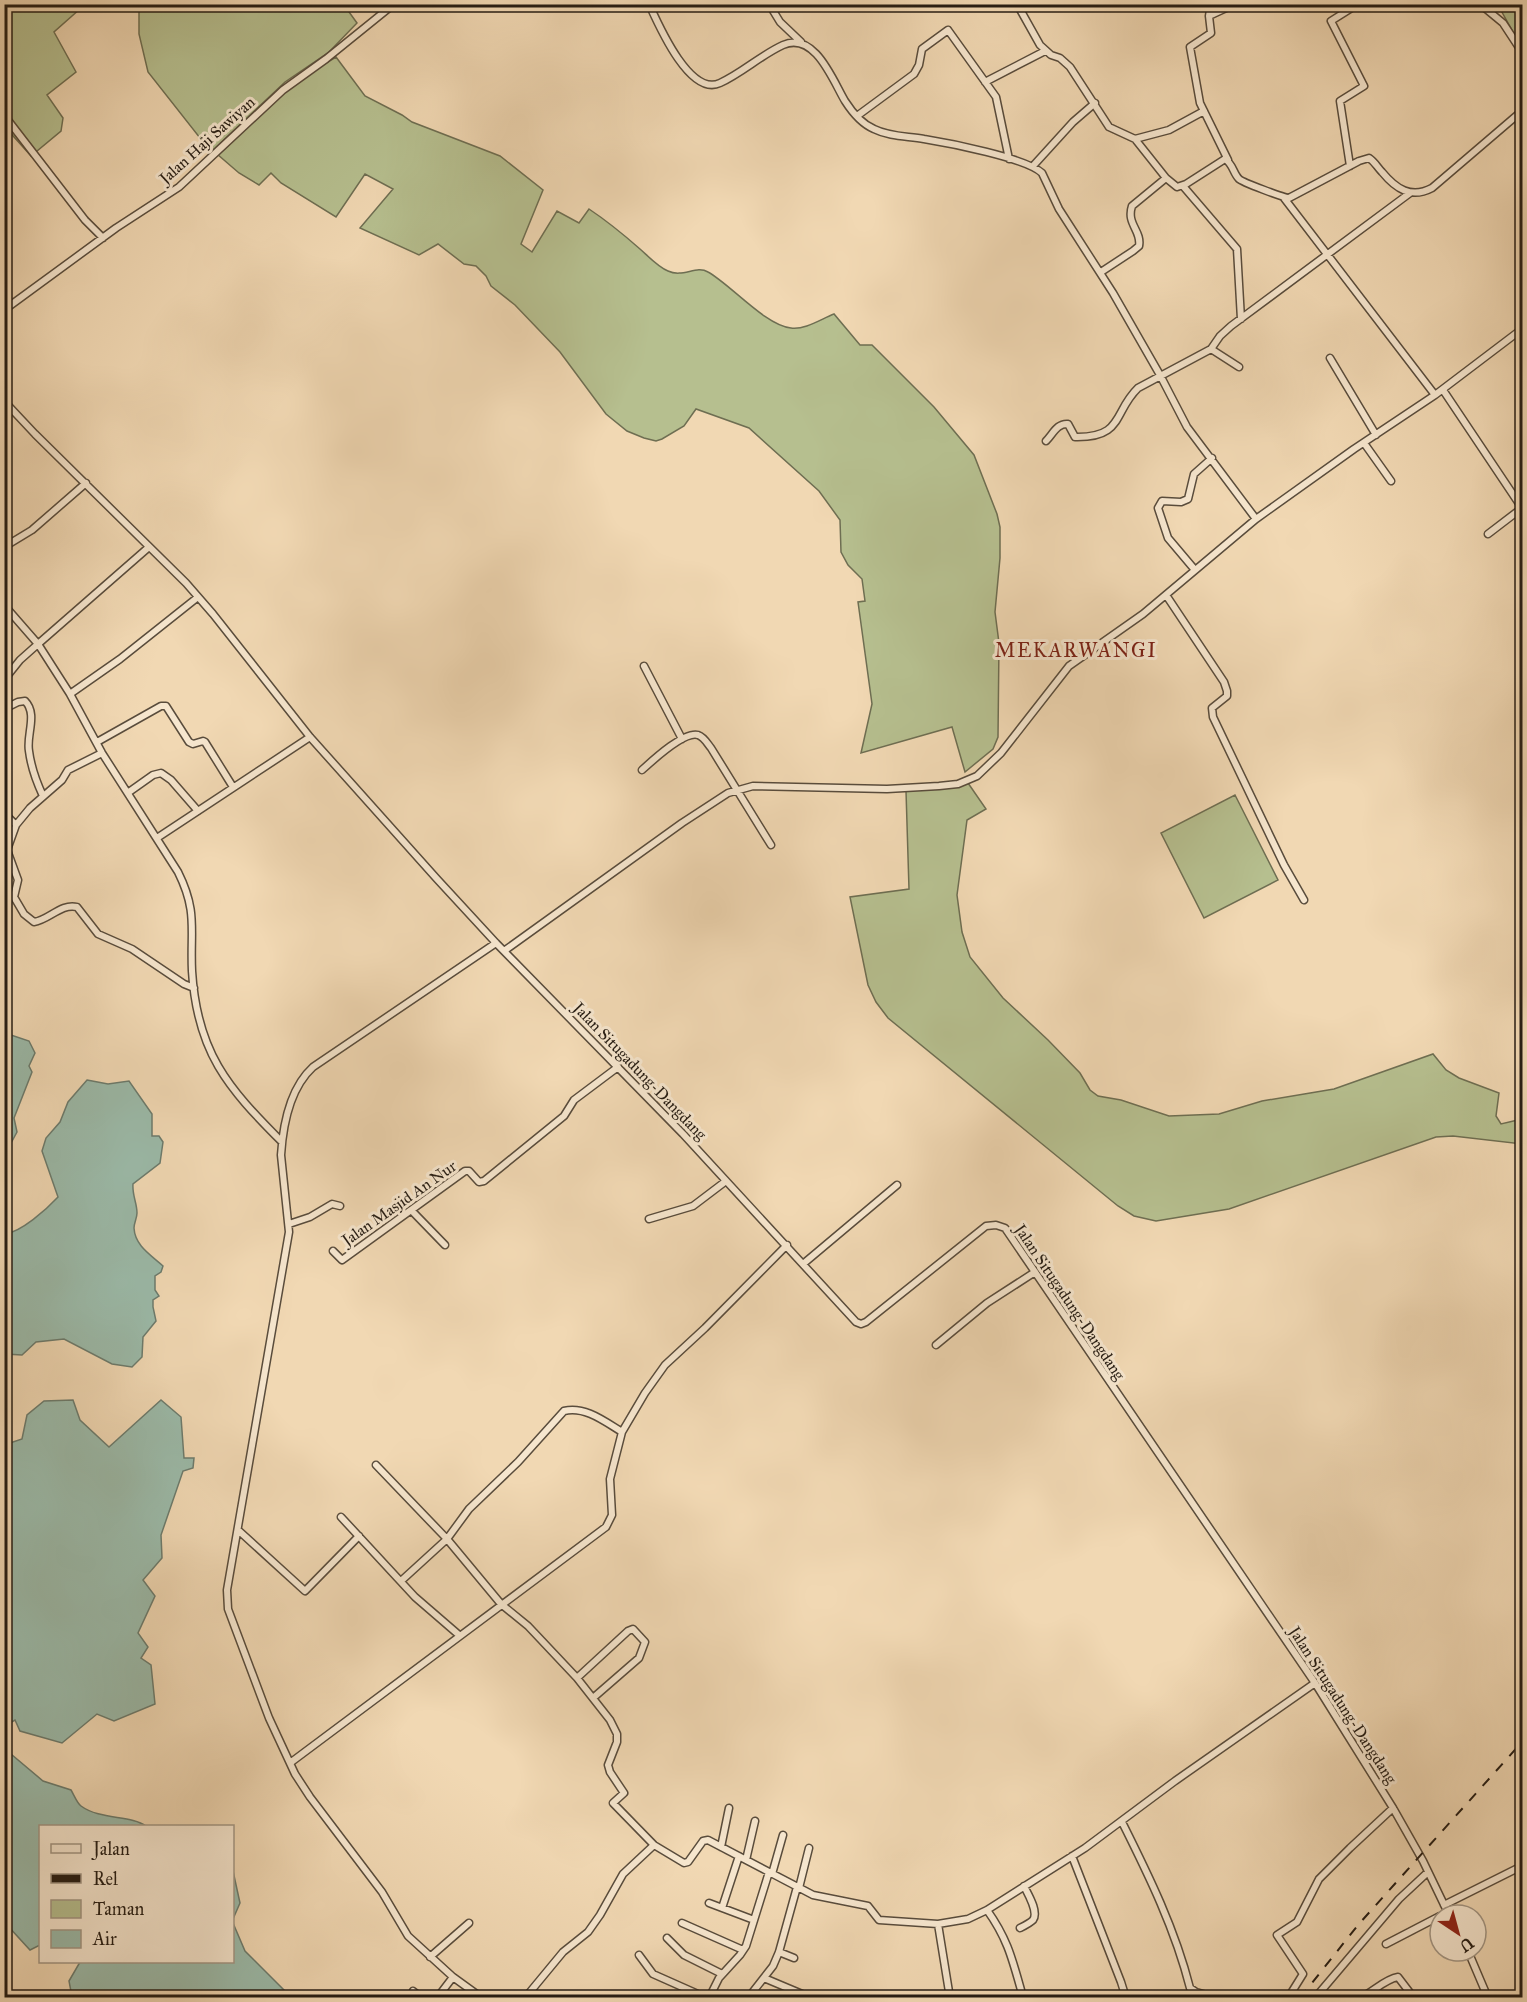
<svg xmlns="http://www.w3.org/2000/svg" width="1527" height="2002" font-family="'IM FELL Great Primer',serif">
  <style>
    .green { fill: #b6bf8f; stroke: #6e6e52; stroke-width: 1.5 }
    .water { fill: #9bbaa9; stroke: #6c7b6d; stroke-width: 1.5 }
    .lines { fill: none; stroke-linecap: round; stroke-linejoin: round }
    .street-casing { stroke: #594c3c; stroke-width: 9 }
    .street { stroke: #f6e6ce; stroke-width: 6 }
    .rail { stroke: #261d14; stroke-width: 2; stroke-dasharray: 10 10; stroke-linecap: butt }
    .labels { text-anchor: middle; dominant-baseline: central; stroke-width: 6; stroke-linejoin: round; paint-order: stroke }
    .street-label { font-size: 16px; fill: #261d14; stroke: #f6e6ce }
    .quarter-label { font-size: 20px; letter-spacing: 1.5px; fill: #7a1f14; stroke: #f6e6ce }
  </style>
  <rect width="100%" height="100%" fill="#f1d8b3"/>
  <filter id="stains"><feTurbulence type="fractalNoise" baseFrequency=".00333" numOctaves="4"/><feColorMatrix values="0 0 0 0 .2 0 0 0 0 .09 0 0 0 0 .02 0 0 0 .5 -.17"/></filter>
  <radialGradient id="worn" r=".72"><stop offset=".6" stop-color="#630" stop-opacity="0"/><stop offset="1" stop-color="#630" stop-opacity=".3"/></radialGradient>
  <!-- green -->
  <path class="green" d="M 80,4 L 81,8 L 54,32 L 76,72 L 47,95 L 63,118 L 61,131 L 31,156 L 5,127 L 4,5 Z
    M 139,5 L 344,5 L 357,23 L 329,52 L 285,82 L 211,152 L 148,72 L 139,34 Z
    M 1498,5 L 1522,5 L 1522,48 Z
    M 336,57 L 365,96 L 402,115 L 412,122 L 500,156 L 543,190 L 521,244 L 532,252 L 557,211 L 579,223 L 589,209 C 607,221 623,234 640,249 C 648,256 658,267 668,271 C 683,278 696,265 708,272 C 730,284 766,326 791,328 C 805,330 821,319 834,314 L 860,345 L 872,345 L 934,407 L 974,455 L 997,514 L 1000,527 L 1000,558 L 995,612 L 999,643 L 998,737 L 993,749 L 965,772 L 952,727 L 861,753 L 872,704 L 858,602 L 865,601 L 862,579 L 848,565 L 841,552 L 840,520 L 819,491 L 749,428 L 696,409 L 684,426 L 662,439 L 656,441 L 644,438 L 627,431 L 606,414 L 560,352 L 515,305 L 491,286 L 486,276 L 476,266 L 464,264 L 438,244 L 419,255 L 360,228 L 393,189 L 365,174 L 336,217 L 281,183 L 271,173 L 259,185 L 239,173 L 217,154 L 291,84 Z
    M 968,783 L 986,809 L 967,820 L 957,895 L 962,932 L 970,957 L 1003,998 L 1048,1040 L 1080,1073 L 1090,1090 L 1098,1096 L 1121,1100 L 1169,1116 L 1219,1114 L 1262,1101 L 1334,1089 L 1433,1054 L 1446,1070 L 1459,1078 L 1499,1093 L 1496,1116 L 1501,1124 L 1522,1119 L 1522,1144 L 1453,1136 L 1436,1137 L 1229,1209 L 1156,1221 L 1134,1216 L 1118,1206 L 888,1018 L 876,1002 L 868,985 L 850,897 L 909,889 L 906,791 Z
    M 1235,795 L 1278,880 L 1204,918 L 1161,833 Z"/>
  <!-- water -->
  <path class="water" d="M 5,1033 L 29,1041 L 35,1053 L 29,1066 L 32,1072 L 14,1118 L 17,1132 L 10,1145 L 5,1161 Z
    M 87,1080 L 108,1084 L 129,1081 L 152,1114 L 152,1136 L 159,1136 L 163,1142 L 160,1163 L 133,1184 C 132,1195 137,1203 137,1213 C 137,1218 134,1223 134,1228 C 135,1246 151,1255 163,1266 L 161,1272 L 155,1276 L 155,1290 L 159,1296 L 153,1300 L 153,1307 L 156,1321 L 143,1337 L 142,1357 L 132,1367 L 112,1364 L 64,1339 L 36,1342 L 22,1355 L 5,1354 L 5,1234 C 21,1232 46,1210 58,1197 L 42,1151 L 46,1138 L 60,1122 L 68,1102 Z
    M 73,1400 L 80,1420 L 109,1447 L 161,1400 L 181,1417 L 184,1458 L 194,1458 L 193,1468 L 183,1471 L 161,1535 L 162,1558 L 143,1580 L 155,1596 L 138,1633 L 148,1647 L 141,1658 L 151,1665 L 155,1704 L 114,1721 L 97,1714 L 62,1743 L 20,1731 L 15,1720 L 5,1726 L 4,1445 L 22,1439 L 27,1415 L 44,1401 Z
    M 5,1749 L 43,1781 L 71,1790 C 74,1795 77,1803 81,1806 C 100,1820 131,1815 146,1826 L 40,1826 L 40,1945 L 30,1950 L 7,1925 L 5,1926 Z
    M 233,1871 L 240,1903 L 233,1919 Z
    M 233,1923 L 245,1951 L 291,1997 L 72,1997 L 69,1981 L 80,1962 L 232,1962 Z"/>
  <g class="lines">
    <!-- street casing -->
    <g class="street-casing">
      <path id="street" d="M 649,4 C 659,26 690,97 720,83 C 742,73 761,55 783,45 C 815,31 833,81 845,101 C 852,112 862,124 874,129 C 890,137 908,136 924,139 C 949,143 1026,158 1042,173 L 1059,209 L 1113,293 L 1160,375 L 1187,427 L 1256,519
        M 769,4 L 780,22 L 801,42
        M 1017,4 L 1040,45 L 1051,55 L 1060,58 L 1070,67 L 1109,127 L 1135,139 L 1169,130 L 1204,111
        M 1480,4 L 1503,23 L 1522,52
        M 1209,16 L 1211,4
        M 985,82 L 1045,51
        M 4,115 L 85,220 L 103,238
        M 857,116 L 914,74 L 919,65 L 922,49 L 948,30 L 996,97 L 1009,159
        M 1135,139 L 1166,178 L 1177,187 L 1186,184 L 1225,159 C 1233,164 1233,173 1239,179 C 1242,182 1284,198 1289,198 L 1359,161 L 1369,158 C 1375,162 1377,167 1382,172 C 1396,189 1411,199 1432,188 L 1522,111
        M 1228,160 L 1200,103 L 1190,47 L 1211,33 L 1209,16 L 1235,4
        M 1033,166 L 1073,122 L 1095,103
        M 1350,166 L 1340,101 L 1364,86 L 1331,21 L 1358,4
        M 1183,186 L 1237,249 L 1241,319
        M 1284,198 L 1435,395
        M 1101,272 L 1133,251 L 1139,246 C 1142,231 1126,224 1132,206 L 1166,178
        M 4,310 L 116,228 L 179,187 L 283,90 L 326,59 L 394,4
        M 1211,349 L 1220,336 L 1231,326 L 1410,193
        M 1330,358 L 1376,435
        M 1443,390 L 1522,508
        M 4,401 L 35,434 L 186,583 L 213,614 L 310,737 L 437,879 L 496,943 L 683,1134 L 856,1322 L 861,1324 L 866,1322 L 986,1226 L 996,1225 L 1005,1228 L 1315,1683 L 1393,1808 L 1423,1861 L 1449,1915
        M 1046,441 C 1053,434 1057,423 1068,424 L 1075,437 C 1124,438 1113,412 1138,388 L 1211,349 L 1239,367
        M 1364,443 L 1391,481
        M 1488,534 L 1522,508
        M 4,547 L 32,530 L 86,483
        M 149,547 L 38,644 L 70,694 L 102,753 L 178,872 C 198,912 190,930 192,971 C 197,1052 227,1087 282,1142
        M 1195,570 L 1168,538 L 1158,508 L 1162,501 L 1181,502 L 1188,499 L 1194,474 L 1212,458
        M 1166,595 L 1224,682 L 1227,691 L 1227,696 L 1212,708 L 1213,717 L 1284,865 L 1304,900
        M 4,605 L 38,644 L 20,660 L 4,680
        M 644,666 L 682,739
        M 70,694 L 120,659 L 198,597
        M 4,709 L 18,702 L 25,701 C 38,714 26,735 29,751 C 31,767 36,781 43,796
        M 97,742 L 161,706 L 166,706 L 189,742 L 193,744 L 203,741 L 205,742 L 233,787
        M 102,753 L 68,770 L 62,780 L 30,808 L 16,825 L 7,850 L 18,880 L 14,897 L 24,914 L 34,922 C 49,920 61,903 77,907 L 98,934 L 132,949 L 184,984 L 194,988
        M 642,770 C 652,761 684,731 698,735 C 704,737 707,743 711,748 L 771,845
        M 129,792 L 153,775 L 161,773 L 171,780 L 198,811
        M 4,813 L 16,825
        M 157,838 L 310,737
        M 504,951 L 682,823 L 728,793 L 753,786 L 887,789 L 939,786 L 958,784 L 977,776 L 1001,753 L 1069,666 L 1143,614 L 1256,519 L 1354,449 L 1435,395 L 1522,329
        M 412,1211 L 445,1245
        M 649,1219 L 693,1206 L 726,1181
        M 289,1224 L 310,1217 L 332,1204 L 340,1206
        M 333,1251 L 342,1260 L 465,1171 L 469,1171 L 479,1182 L 484,1181 L 564,1116 L 574,1100 L 618,1067
        M 803,1264 L 897,1185
        M 936,1345 L 987,1303 L 1035,1272
        M 376,1465 L 447,1539 L 501,1604 L 528,1626 L 577,1678 L 610,1720 L 617,1734 L 617,1742 L 608,1765 L 610,1772 L 624,1793 L 613,1803 L 654,1845 L 684,1863 L 688,1862 L 703,1841 L 708,1840 L 813,1895 L 868,1906 L 879,1920 L 938,1924 L 968,1919 L 987,1910 L 1085,1848 L 1175,1781 L 1315,1683
        M 341,1517 L 415,1597 L 459,1635
        M 238,1530 L 305,1591 L 359,1536
        M 401,1581 L 447,1539 L 469,1509 L 518,1462 L 564,1411 C 585,1406 604,1421 622,1432
        M 577,1678 L 628,1631 L 633,1629 L 645,1642 L 639,1658 L 593,1698
        M 290,1763 L 606,1527 L 612,1515 L 610,1479 L 622,1432 L 645,1393 L 665,1365 L 705,1328 L 787,1245
        M 1122,1822 C 1149,1876 1175,1929 1190,1988 L 1196,1992 L 1218,1998
        M 721,1847 L 729,1808
        M 1072,1856 L 1121,1982 L 1126,1998
        M 746,1860 L 755,1821
        M 772,1874 L 783,1835
        M 799,1888 L 809,1848
        M 709,1903 L 754,1920
        M 1444,1905 L 1522,1866
        M 722,1908 L 739,1856
        M 987,1910 C 1007,1938 1012,1958 1021,1990
        M 682,1923 L 743,1950
        M 938,1924 L 950,1998
        M 1020,1928 C 1024,1926 1030,1923 1033,1920 C 1039,1912 1028,1894 1024,1886
        M 667,1938 L 684,1955 L 722,1974
        M 1386,1944 L 1440,1916
        M 1468,1951 L 1488,1998
        M 779,1952 L 794,1958
        M 639,1955 L 653,1974 L 707,1998
        M 430,1957 L 469,1923
        M 764,1978 L 802,1994
        M 413,1991 L 422,1998
        M 627,1997 L 628,1998
        M 437,1998 L 453,1977
        M 482,1998 L 453,1977 L 408,1936 L 382,1892 L 310,1797 L 295,1774 L 269,1718 L 228,1609 L 227,1590 L 289,1232 L 281,1155 C 283,1124 290,1088 313,1067 L 496,943
        M 525,1998 L 563,1952 L 588,1932 L 600,1915 L 623,1874 L 654,1845
        M 709,1998 L 719,1978 L 740,1955 L 746,1946 L 769,1872
        M 748,1998 L 773,1966 L 779,1952 L 797,1887
        M 1288,1998 L 1303,1974 L 1277,1935 L 1297,1922 L 1319,1879 L 1350,1848 L 1393,1808
        M 1315,1998 L 1399,1899 L 1428,1872
        M 1360,1998 C 1373,1992 1385,1979 1398,1977 L 1414,1998"/>
    </g>
    <!-- street -->
    <use href="#street" class="street"/>
    <!-- rail -->
    <path class="rail" d="M 1300,1998 L 1358,1925 L 1522,1742"/>
  </g>
  <g class="labels">
    <!-- street labels -->
    <g class="street-label">
      <text transform="translate(207 140) rotate(-42)">Jalan Haji Sawiyan</text>
      <text transform="translate(640 1071) rotate(46)">Jalan Situgadung-Dangdang</text>
      <text transform="translate(399 1203) rotate(-35)">Jalan Masjid An Nur</text>
      <text transform="translate(1070 1302) rotate(56)">Jalan Situgadung-Dangdang</text>
      <text transform="translate(1343 1705) rotate(57)">Jalan Situgadung-Dangdang</text>
    </g>
    <!-- quarter labels -->
    <g class="quarter-label">
      <text x="1076" y="650">MEKARWANGI</text>
    </g>
  </g>
  <!-- margin -->
  <rect width="1527" height="2002" fill="none" stroke="#f1d8b3" stroke-width="24"/>
  <rect x="6" y="6" width="1515" height="1990" fill="none" stroke="#261d14" stroke-width="3"/>
  <rect x="12" y="12" width="1503" height="1978" fill="none" stroke="#261d14" stroke-width="1.5"/>
  <!-- legend -->
  <rect x="39" y="1825" width="195" height="138" fill="#f6e6ce" stroke="#a39684" stroke-width="1.5"/>
  <rect x="51" y="1844" width="30" height="9" fill="#f6e6ce" stroke="#a39684" stroke-width="1.5"/>
  <text x="93" y="1855" font-size="18" fill="#261d14">Jalan</text>
  <rect x="51" y="1874" width="30" height="9" fill="#261d14" stroke="#a39684" stroke-width="1.5"/>
  <text x="93" y="1885" font-size="18" fill="#261d14">Rel</text>
  <rect x="51" y="1900" width="30" height="18" fill="#b6bf8f" stroke="#a39684" stroke-width="1.5"/>
  <text x="93" y="1915" font-size="18" fill="#261d14">Taman</text>
  <rect x="51" y="1930" width="30" height="18" fill="#9bbaa9" stroke="#a39684" stroke-width="1.5"/>
  <text x="93" y="1945" font-size="18" fill="#261d14">Air</text>
  <!-- north arrow -->
  <g transform="translate(1458 1933) rotate(144)"><circle r="28" fill="#f6e6ce" stroke="#a39684" stroke-width="1.5"/>
  <path d="M0-4.5L10 22L0 15L-10 22Z" fill="#8f2418"/>
  <text y="-9" font-size="16" font-weight="bold" text-anchor="middle" fill="#261d14">U</text>
  </g>
  <rect width="100%" height="100%" filter="url(#stains)"/>
  <rect width="100%" height="100%" fill="url(#worn)"/>
</svg>
